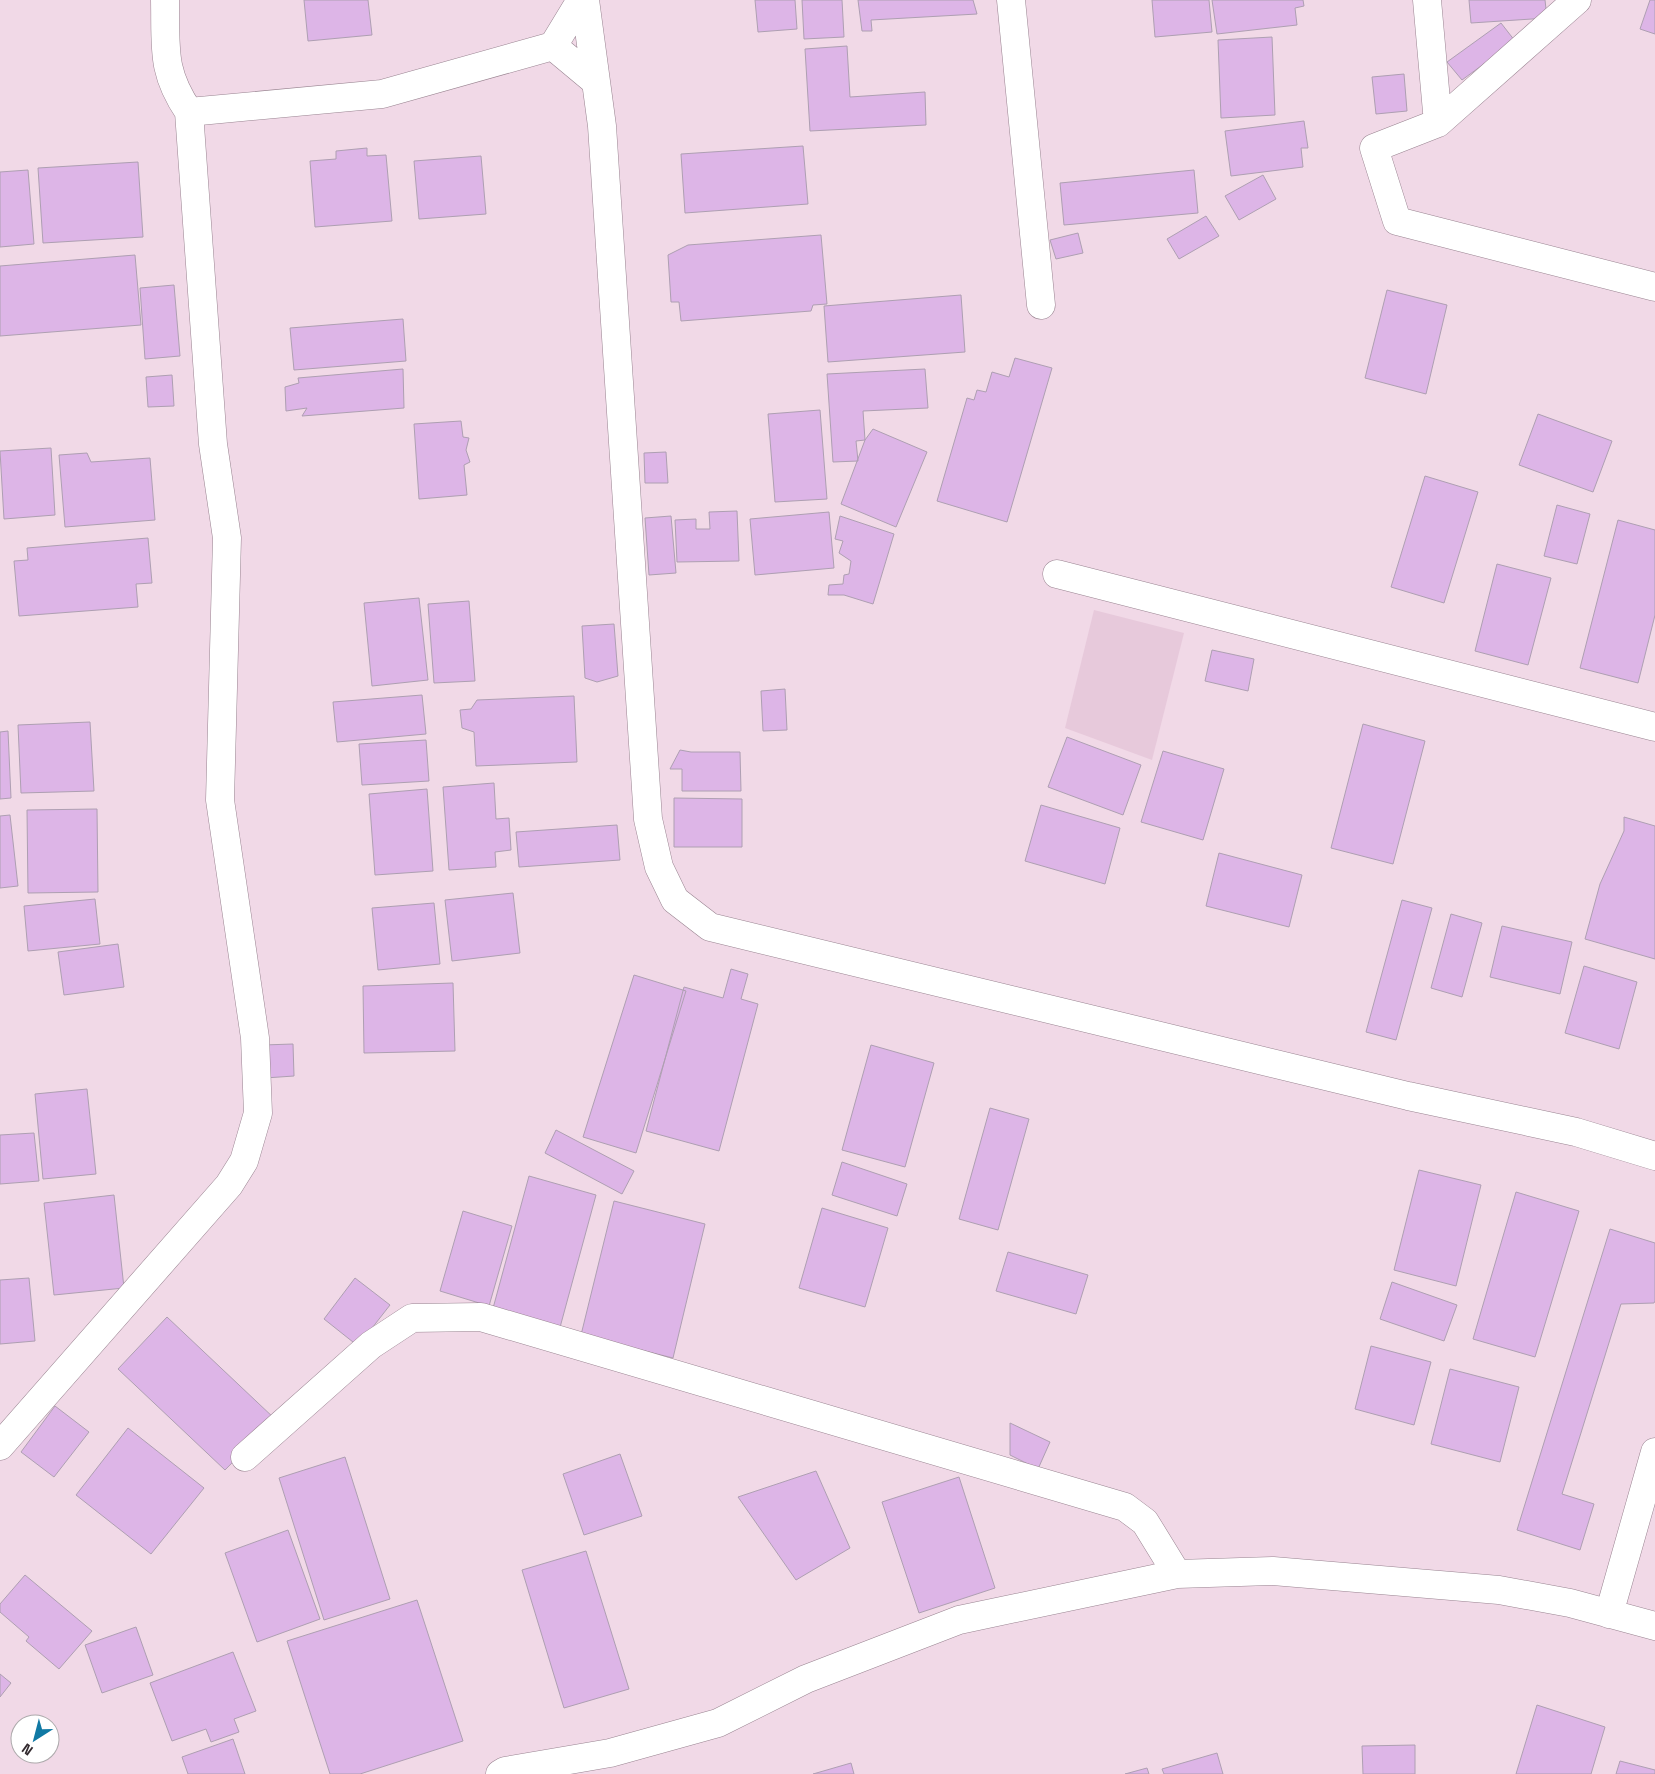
<svg xmlns="http://www.w3.org/2000/svg" width="1655" height="1774" font-family="'Space Grotesk',sans-serif">
  <style>
    .built { fill: #e7c9db }
    .building { fill: #ddb5e7; stroke: #ae9fb2 }
    .lines { fill: none; stroke-linecap: round; stroke-linejoin: round }
    .minor-casing { stroke: #998491; stroke-width: 29 }
    .minor { stroke: #fff; stroke-width: 28 }
  </style>
  <rect width="100%" height="100%" fill="#f1d9e7"/>
  <!-- built -->
  <path class="built" d="M 1094,610 L 1184,633 L 1152,760 L 1065,728 Z"/>
  <!-- building -->
  <path class="building" d="M 304,0 L 368,0 L 372,35 L 308,41 Z
    M 755,0 L 795,0 L 797,29 L 758,32 Z
    M 802,0 L 842,0 L 844,37 L 804,39 Z
    M 858,0 L 973,0 L 977,14 L 871,20 L 872,31 L 862,31 Z
    M 1152,0 L 1209,0 L 1212,32 L 1155,37 Z
    M 1212,0 L 1303,0 L 1304,6 L 1295,8 L 1297,25 L 1217,34 Z
    M 1469,0 L 1545,0 L 1547,18 L 1471,23 Z
    M 1650,0 L 1655,0 L 1655,34 L 1640,29 Z
    M 1501,23 L 1515,41 L 1462,80 L 1447,62 Z
    M 1272,37 L 1275,115 L 1221,118 L 1218,40 Z
    M 847,46 L 850,97 L 925,92 L 926,125 L 810,131 L 805,49 Z
    M 1404,74 L 1407,111 L 1376,114 L 1372,77 Z
    M 1304,121 L 1308,148 L 1301,148 L 1303,167 L 1231,176 L 1225,131 Z
    M 803,146 L 808,204 L 685,213 L 681,154 Z
    M 367,148 L 367,156 L 386,155 L 392,221 L 315,227 L 310,161 L 336,159 L 336,151 Z
    M 481,156 L 486,214 L 419,219 L 414,161 Z
    M 138,162 L 143,237 L 43,243 L 38,168 Z
    M 28,170 L 34,244 L 0,247 L 0,172 Z
    M 1194,170 L 1198,213 L 1064,225 L 1060,183 Z
    M 1263,175 L 1276,199 L 1239,220 L 1225,196 Z
    M 1206,216 L 1219,236 L 1179,259 L 1167,239 Z
    M 1078,233 L 1083,253 L 1056,259 L 1050,240 Z
    M 821,235 L 827,304 L 813,305 L 811,311 L 681,321 L 679,302 L 671,302 L 668,255 L 688,245 Z
    M 135,255 L 141,325 L 0,336 L 0,266 Z
    M 174,285 L 180,356 L 145,359 L 140,288 Z
    M 1387,290 L 1447,305 L 1426,394 L 1365,378 Z
    M 961,295 L 965,352 L 828,362 L 824,306 Z
    M 403,319 L 406,361 L 294,370 L 290,328 Z
    M 1015,358 L 1052,368 L 1007,522 L 937,501 L 967,398 L 974,400 L 977,390 L 986,392 L 992,372 L 1009,377 Z
    M 403,369 L 404,408 L 302,416 L 307,408 L 286,411 L 285,387 L 299,383 L 298,378 Z
    M 925,369 L 928,408 L 863,411 L 865,440 L 856,441 L 858,461 L 833,462 L 827,374 Z
    M 172,375 L 174,406 L 148,407 L 146,377 Z
    M 820,410 L 827,499 L 775,502 L 768,414 Z
    M 1538,414 L 1612,441 L 1593,492 L 1519,465 Z
    M 461,421 L 463,437 L 469,438 L 466,450 L 470,462 L 464,465 L 467,495 L 419,499 L 414,424 Z
    M 873,429 L 927,452 L 896,527 L 841,504 L 865,440 Z
    M 51,448 L 55,515 L 4,519 L 0,451 Z
    M 666,452 L 668,483 L 645,483 L 644,453 Z
    M 87,453 L 91,462 L 150,458 L 155,520 L 65,527 L 59,455 Z
    M 1425,476 L 1478,492 L 1444,603 L 1391,587 Z
    M 1557,505 L 1590,514 L 1577,564 L 1544,556 Z
    M 737,511 L 739,561 L 677,562 L 675,520 L 696,519 L 696,529 L 710,529 L 709,512 Z
    M 829,512 L 834,568 L 755,575 L 750,519 Z
    M 671,516 L 676,573 L 649,575 L 645,518 Z
    M 840,516 L 894,534 L 873,604 L 844,595 L 828,595 L 829,585 L 843,584 L 844,575 L 849,574 L 851,561 L 839,553 L 843,541 L 835,539 Z
    M 1618,520 L 1655,530 L 1655,615 L 1638,683 L 1580,668 Z
    M 148,538 L 152,583 L 136,584 L 138,607 L 19,616 L 14,561 L 28,560 L 27,548 Z
    M 1497,564 L 1551,578 L 1528,665 L 1475,651 Z
    M 419,598 L 428,680 L 372,686 L 364,603 Z
    M 469,601 L 475,681 L 434,683 L 428,604 Z
    M 614,624 L 618,676 L 597,682 L 585,678 L 582,626 Z
    M 1212,650 L 1254,659 L 1248,691 L 1205,681 Z
    M 785,689 L 787,730 L 763,731 L 761,691 Z
    M 422,695 L 426,734 L 337,742 L 333,702 Z
    M 574,696 L 577,762 L 476,766 L 474,732 L 462,728 L 460,710 L 471,709 L 477,700 Z
    M 90,722 L 94,791 L 21,793 L 18,725 Z
    M 1363,724 L 1425,741 L 1393,864 L 1331,848 Z
    M 8,731 L 11,798 L 0,799 L 0,732 Z
    M 1067,737 L 1141,765 L 1123,815 L 1048,787 Z
    M 426,740 L 429,781 L 362,785 L 359,744 Z
    M 680,750 L 691,752 L 740,752 L 741,791 L 682,791 L 682,769 L 670,769 Z
    M 1163,751 L 1224,769 L 1203,840 L 1141,822 Z
    M 494,783 L 496,819 L 509,818 L 511,850 L 495,852 L 496,867 L 449,870 L 443,787 Z
    M 427,789 L 433,871 L 375,875 L 369,794 Z
    M 674,798 L 742,799 L 742,847 L 674,847 Z
    M 1041,805 L 1120,828 L 1105,884 L 1025,861 Z
    M 97,809 L 98,892 L 28,893 L 27,810 Z
    M 10,815 L 18,886 L 0,888 L 0,816 Z
    M 1624,817 L 1655,826 L 1655,959 L 1585,939 L 1600,884 L 1624,831 Z
    M 617,825 L 620,860 L 519,867 L 516,832 Z
    M 1219,853 L 1302,875 L 1289,927 L 1206,906 Z
    M 513,893 L 520,953 L 452,961 L 445,900 Z
    M 95,899 L 100,944 L 28,951 L 24,906 Z
    M 1402,900 L 1432,908 L 1396,1040 L 1366,1032 Z
    M 434,903 L 440,964 L 378,970 L 372,908 Z
    M 1451,914 L 1482,923 L 1462,997 L 1431,988 Z
    M 1502,926 L 1572,942 L 1560,994 L 1490,977 Z
    M 118,944 L 124,987 L 64,995 L 58,952 Z
    M 1584,966 L 1637,982 L 1619,1049 L 1565,1033 Z
    M 731,969 L 748,974 L 741,999 L 758,1004 L 719,1151 L 646,1131 L 684,987 L 723,998 Z
    M 634,975 L 686,991 L 636,1153 L 583,1137 Z
    M 453,983 L 455,1051 L 364,1053 L 363,986 Z
    M 293,1044 L 294,1076 L 265,1078 L 263,1045 Z
    M 871,1045 L 934,1063 L 905,1167 L 842,1150 Z
    M 87,1089 L 96,1174 L 43,1179 L 35,1094 Z
    M 990,1108 L 1029,1119 L 998,1230 L 959,1219 Z
    M 556,1130 L 634,1171 L 622,1194 L 545,1153 Z
    M 34,1133 L 39,1181 L 0,1184 L 0,1135 Z
    M 842,1162 L 907,1184 L 897,1216 L 832,1195 Z
    M 1419,1170 L 1481,1185 L 1456,1286 L 1394,1270 Z
    M 529,1176 L 596,1195 L 559,1331 L 492,1312 Z
    M 1516,1192 L 1579,1211 L 1535,1357 L 1473,1339 Z
    M 114,1195 L 124,1288 L 54,1295 L 44,1203 Z
    M 614,1201 L 705,1224 L 673,1358 L 581,1335 Z
    M 822,1208 L 888,1228 L 865,1307 L 799,1288 Z
    M 463,1211 L 512,1226 L 489,1306 L 440,1291 Z
    M 1610,1229 L 1655,1243 L 1655,1301 L 1654,1303 L 1621,1304 L 1562,1494 L 1594,1504 L 1580,1550 L 1517,1530 Z
    M 1008,1252 L 1088,1275 L 1076,1314 L 996,1291 Z
    M 29,1278 L 35,1341 L 0,1344 L 0,1280 Z
    M 355,1278 L 390,1305 L 358,1346 L 324,1319 Z
    M 1392,1282 L 1457,1305 L 1444,1341 L 1380,1319 Z
    M 167,1317 L 275,1419 L 225,1470 L 118,1369 Z
    M 1371,1346 L 1431,1362 L 1414,1425 L 1355,1409 Z
    M 1450,1369 L 1519,1387 L 1500,1462 L 1431,1444 Z
    M 55,1406 L 89,1432 L 54,1477 L 21,1452 Z
    M 1010,1423 L 1050,1442 L 1038,1469 L 1010,1455 Z
    M 128,1428 L 204,1488 L 151,1554 L 76,1495 Z
    M 620,1454 L 642,1516 L 584,1535 L 563,1474 Z
    M 345,1457 L 390,1599 L 324,1620 L 279,1478 Z
    M 816,1471 L 850,1548 L 796,1580 L 738,1497 Z
    M 959,1477 L 995,1588 L 919,1613 L 882,1502 Z
    M 288,1530 L 320,1619 L 257,1642 L 225,1553 Z
    M 586,1551 L 629,1689 L 564,1708 L 522,1570 Z
    M 25,1575 L 92,1631 L 59,1669 L 26,1641 L 29,1637 L 0,1612 L 0,1604 Z
    M 417,1600 L 463,1741 L 360,1774 L 330,1774 L 287,1641 Z
    M 136,1627 L 153,1675 L 102,1693 L 85,1645 Z
    M 233,1652 L 256,1711 L 234,1719 L 239,1732 L 211,1742 L 206,1729 L 172,1741 L 150,1683 Z
    M 0,1674 L 11,1683 L 0,1697 Z
    M 1537,1705 L 1605,1727 L 1591,1774 L 1516,1774 Z
    M 233,1739 L 245,1774 L 188,1774 L 182,1757 Z
    M 1415,1745 L 1415,1774 L 1363,1774 L 1362,1746 Z
    M 1217,1753 L 1223,1774 L 1164,1774 L 1162,1769 Z
    M 1620,1761 L 1655,1770 L 1655,1774 L 1616,1774 Z
    M 851,1763 L 854,1774 L 813,1774 Z
    M 1147,1768 L 1149,1774 L 1125,1774 Z"/>
  <g class="lines">
    <!-- minor casing -->
    <g class="minor-casing">
      <path id="minor" d="M 585,0 L 602,126 L 648,819 L 659,867 L 675,900 L 710,927 L 1408,1096 L 1576,1132 L 1655,1156
        M 1011,0 L 1041,305
        M 1427,0 L 1438,123
        M 1577,0 L 1438,123 L 1374,148 L 1397,221 L 1655,287
        M 553,46 L 595,81
        M 189,112 L 382,94 L 553,46 L 581,0
        M 1057,574 L 1655,727
        M 0,1446 L 229,1185 L 244,1161 L 258,1113 L 255,1038 L 220,800 L 227,538 L 213,444 L 189,112 C 161,71 166,48 165,0
        M 245,1457 L 371,1345 L 412,1318 L 481,1317 L 1125,1507 L 1145,1522 L 1177,1574
        M 1609,1614 L 1655,1452
        M 500,1774 L 505,1771 L 610,1753 L 718,1723 L 806,1679 L 959,1620 L 1177,1574 L 1273,1571 L 1499,1590 L 1570,1603 L 1655,1626"/>
    </g>
    <!-- minor -->
    <use href="#minor" class="minor"/>
  </g>
  <!-- north arrow -->
  <g transform="translate(35 1739) rotate(216)"><circle r="24" fill="#ffffff" stroke="#adaaac"/>
  <path d="M0-4L9 19L0 12L-9 19Z" fill="#1079a4"/>
  <text y="-8" font-size="14" font-weight="bold" text-anchor="middle" fill="#332a2f">N</text>
  </g>
</svg>
